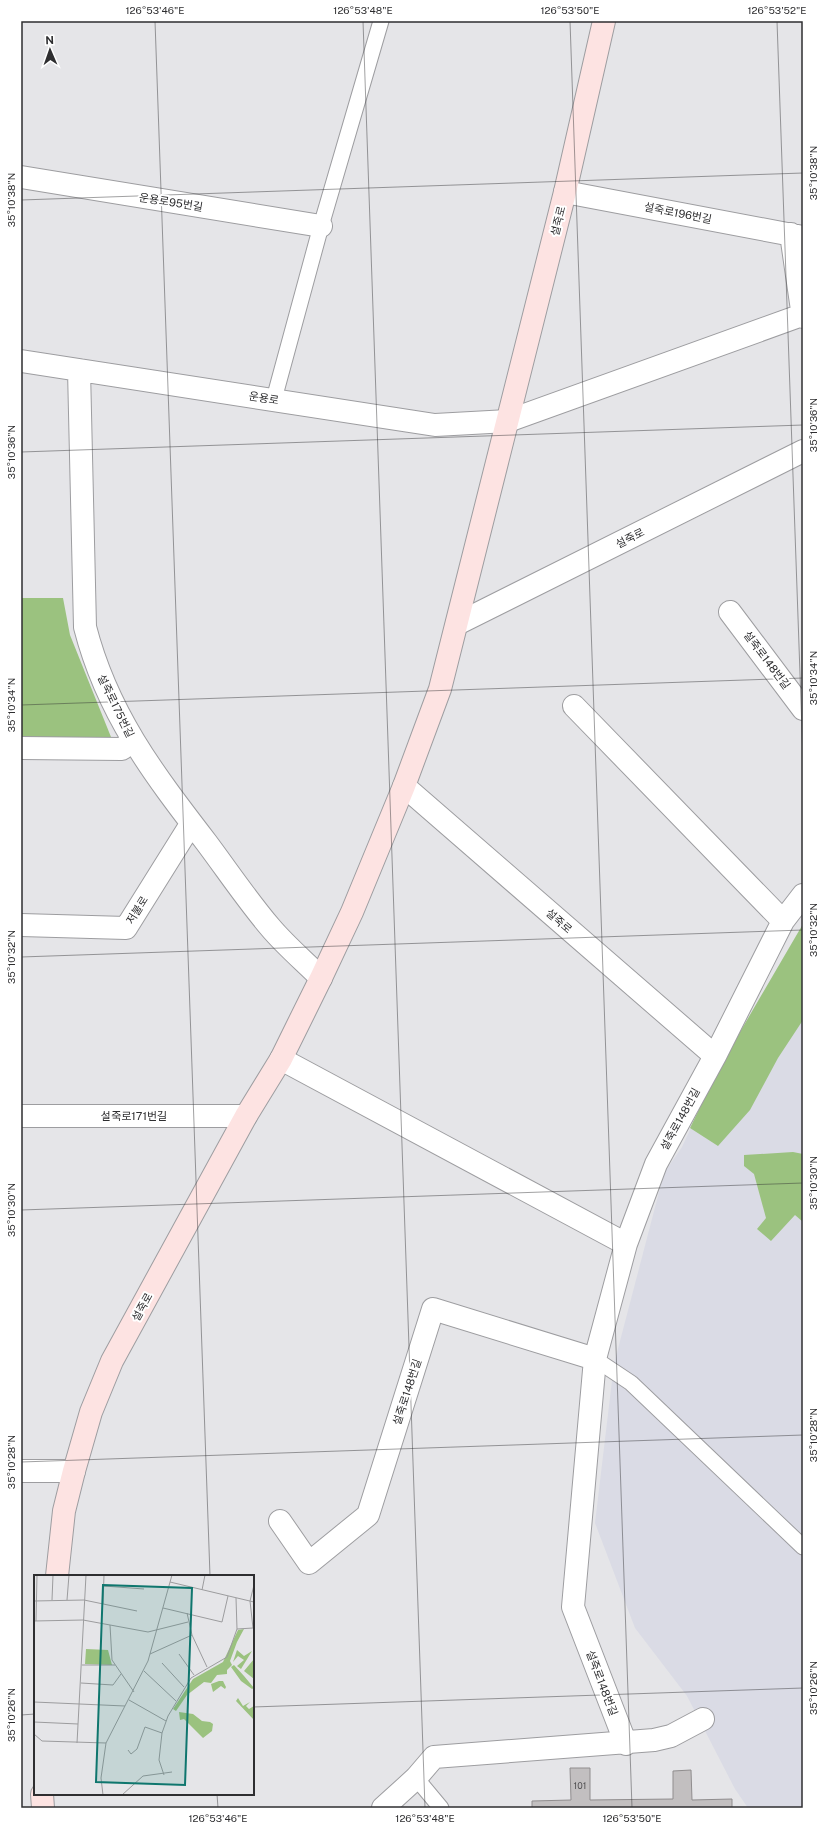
<svg xmlns="http://www.w3.org/2000/svg" width="824" height="1829" font-family="'Public Sans','Noto Sans KR',sans-serif">
  <style>
    .built { fill: #dadbe5 }
    .green { fill: #9bc27f }
    .building { fill: #c2bfc0; stroke: #908d8e }
    .lines { fill: none; stroke-linecap: round; stroke-linejoin: round }
    .service-casing { stroke: #9d9da0; stroke-width: 17 }
    .minor-casing { stroke: #9d9da0; stroke-width: 24 }
    .secondary-casing { stroke: #9d9da0; stroke-width: 24 }
    .service { stroke: #fff; stroke-width: 15 }
    .minor { stroke: #fff; stroke-width: 22 }
    .secondary { stroke: #fde3e2; stroke-width: 22 }
    .ticks { fill: none; stroke: #2e2e30; stroke-width: 1; stroke-opacity: 0.45 }
    .labels { text-anchor: middle; dominant-baseline: central; stroke-width: 4; stroke-linejoin: round; paint-order: stroke }
    .number-label { font-size: 9px; fill: #535254 }
    .street-label { font-size: 11px; fill: #2e2e30; stroke: #fff }
    .inset-road { fill: none; stroke: #9c9c9e; stroke-width: 1 }
    .view { fill: #0f766e; fill-opacity: 0.15; stroke: #0f766e; stroke-width: 2 }
    .inset-edge { fill: none; stroke: #2e2e30; stroke-width: 2 }
    .neatline { fill: none; stroke: #2e2e30; stroke-width: 1.5 }
    .ticks-label { font-size: 10px; text-anchor: middle; fill: #2e2e30 }
  </style>
  <rect width="100%" height="100%" fill="#e5e5e8"/>
  <!-- built -->
  <path class="built" d="M 803,924 L 803,1808 L 748,1808 L 735,1789 L 687,1696 L 635,1628 L 595,1523 L 614,1364 L 664,1173 L 682,1147 L 719,1068 Z"/>
  <!-- green -->
  <path class="green" d="M 21,598 L 63,598 L 70,635 L 111,737 L 21,737 Z
    M 803,924 L 803,1020 L 778,1058 L 750,1110 L 718,1146 L 690,1128 L 719,1068 Z
    M 793,1152 L 803,1154 L 803,1222 L 795,1215 L 771,1241 L 757,1229 L 766,1218 L 754,1174 L 744,1166 L 744,1155 Z"/>
  <!-- building -->
  <path class="building" d="M 570,1768 L 590,1768 L 590,1800 L 673,1799 L 673,1771 L 691,1770 L 692,1800 L 732,1799 L 732,1808 L 532,1808 L 532,1801 L 571,1800 Z"/>
  <g class="lines">
    <!-- service casing -->
    <g class="service-casing">
      <path id="service" d="M 274,399 L 321,226 L 381,21
        M 595,1359 L 631,1383 L 803,1547
        M 416,1778 L 441,1808"/>
    </g>
    <!-- minor casing -->
    <g class="minor-casing">
      <path id="minor" d="M 21,177 L 321,226
        M 565,192 L 803,237
        M 791,234 L 803,317
        M 21,361 L 435,425 L 508,421 L 802,315
        M 79,370 L 85,627 C 107,713 153,773 206,842 C 227,870 247,900 270,927 C 285,945 304,961 321,978
        M 730,612 L 803,709
        M 457,624 L 803,451
        M 574,706 L 783,921
        M 21,748 L 122,749 L 132,741
        M 404,786 L 715,1056
        M 21,925 L 126,928 L 191,824
        M 281,1059 L 626,1244
        M 21,1116 L 246,1116
        M 21,1471 L 74,1471
        M 280,1521 L 309,1563 L 368,1515 L 433,1309 L 595,1359
        M 626,1744 L 573,1607 L 595,1359 L 626,1244 L 656,1164 L 715,1056 L 783,921 L 803,895
        M 383,1808 L 416,1778 L 434,1757 L 654,1740 L 671,1736 L 703,1719"/>
    </g>
    <!-- secondary casing -->
    <g class="secondary-casing">
      <path id="secondary" d="M 57,1576 L 64,1511 L 74,1471 L 91,1412 L 112,1361 L 246,1116 L 281,1059 L 321,978 L 352,912 L 404,786 L 440,689 L 565,192 L 604,21
        M 42,1794 L 43,1808"/>
    </g>
    <!-- service -->
    <use href="#service" class="service"/>
    <!-- minor -->
    <use href="#minor" class="minor"/>
    <!-- secondary -->
    <use href="#secondary" class="secondary"/>
  </g>
  <!-- ticks -->
  <path class="ticks" d="M 155,21 L 210,1576M 363,21 L 425,1808M 570,21 L 632,1808M 777,21 L 803,759M 21,200 L 803,173M 21,452 L 803,425M 21,705 L 803,678M 21,957 L 803,930M 21,1210 L 803,1183M 21,1462 L 803,1435M 253,1707 L 803,1688M 21,1715 L 35,1714M 217,1794 L 218,1808"/>
  <g class="labels">
    <!-- number labels -->
    <g class="number-label">
      <text x="580" y="1785">101</text>
    </g>
    <!-- street labels -->
    <g class="street-label">
      <text transform="translate(171 202) rotate(9)">운용로95번길</text>
      <text transform="translate(678 213) rotate(11)">설죽로196번길</text>
      <text transform="translate(558 221) rotate(-76)">설죽로</text>
      <text transform="translate(264 398) rotate(9)">운용로</text>
      <text transform="translate(630 538) rotate(-27)">설죽로</text>
      <text transform="translate(767 660) rotate(53)">설죽로148번길</text>
      <text transform="translate(116 706) rotate(64)">설죽로175번길</text>
      <text transform="translate(137 910) rotate(-58)">저불로</text>
      <text transform="translate(559 921) rotate(41)">설죽로</text>
      <text x="134" y="1116">설죽로171번길</text>
      <text transform="translate(680 1119) rotate(-61)">설죽로148번길</text>
      <text transform="translate(142 1307) rotate(-61)">설죽로</text>
      <text transform="translate(407 1392) rotate(-72)">설죽로148번길</text>
      <text transform="translate(602 1683) rotate(69)">설죽로148번길</text>
    </g>
  </g>
  <!-- overview -->
  <g transform="translate(34 1575)">
    <rect width="220" height="220" fill="#e5e5e8"/>
    <path d="M 210,54 L 203,67 L 196,86 L 198,90 L 193,95 L 193,99 L 183,100 L 177,108 L 170,107 L 153,120 L 142,136 L 139,134 L 159,104 L 189,87 L 204,55 ZM 52,74 L 74,75 L 78,90 L 51,89 ZM 203,75 L 210,81 L 218,76 L 207,94 L 203,91 L 210,85 L 204,81 L 199,87 ZM 220,84 L 220,104 L 210,96 ZM 200,90 L 210,101 L 220,113 L 218,114 L 207,106 L 197,92 ZM 185,106 L 189,106 L 192,112 L 191,114 L 187,111 L 179,117 L 177,109 ZM 204,123 L 209,131 L 216,127 L 212,131 L 215,134 L 220,131 L 220,145 L 202,126 ZM 145,137 L 159,139 L 168,146 L 176,147 L 179,149 L 178,156 L 169,163 L 150,144 L 146,145 Z" fill="#9bc27f"/>
    <path class="inset-road" d="M 136,7 L 220,27M 70,11 L 110,14M 168,15 L 171,0M 18,25 L 19,0M 33,25 L 35,0M 0,26 L 50,25 L 103,36M 69,29 L 70,0M 129,33 L 188,47 L 194,21M 153,38 L 158,60 L 173,92M 0,46 L 49,45 L 114,57 L 154,47M 2,46 L 3,0M 76,50 L 78,85 L 100,117M 203,54 L 219,53 L 216,26 L 220,10M 116,79 L 158,60M 145,79 L 160,100M 128,88 L 150,112M 48,90 L 81,90M 110,96 L 142,126M 47,108 L 79,110 L 87,99M 95,125 L 132,146M 0,127 L 91,131M 0,147 L 44,149M 0,159 L 8,166 L 72,168M 43,168 L 52,0M 94,175 L 97,179 L 103,174 L 111,152 L 128,158M 130,200 L 125,185 L 128,158 L 134,141 L 157,103 L 193,82 L 203,54 L 202,23M 69,220 L 67,203 L 72,168 L 114,86 L 138,0M 88,220 L 109,201 L 138,197"/>
    <path class="view" d="M 69,10 L 158,13 L 151,210 L 62,207 Z"/>
    <rect width="220" height="220" class="inset-edge"/>
  </g>
  <!-- border -->
  <rect width="824" height="1829" fill="none" stroke="#ffffff" stroke-width="44"/>
  <!-- north arrow -->
  <g transform="translate(50 50) rotate(358)" stroke="#ffffff" stroke-width="3" paint-order="stroke">
  <path d="M0-3L7 15L0 10L-7 15Z" fill="#2e2e30"/>
  <text y="-6" font-size="11" font-weight="bold" text-anchor="middle" fill="#2e2e30">N</text>
  </g>
  <rect x="22" y="22" width="780" height="1785" class="neatline"/>
  <g class="ticks-label">
    <text x="155" y="14">126°53'46"E</text>
    <text x="363" y="14">126°53'48"E</text>
    <text x="570" y="14">126°53'50"E</text>
    <text x="777" y="14">126°53'52"E</text>
    <text transform="translate(813 173) rotate(-90)" y="4">35°10'38"N</text>
    <text transform="translate(11 200) rotate(-90)" y="4">35°10'38"N</text>
    <text transform="translate(813 425) rotate(-90)" y="4">35°10'36"N</text>
    <text transform="translate(11 452) rotate(-90)" y="4">35°10'36"N</text>
    <text transform="translate(813 678) rotate(-90)" y="4">35°10'34"N</text>
    <text transform="translate(11 705) rotate(-90)" y="4">35°10'34"N</text>
    <text transform="translate(813 930) rotate(-90)" y="4">35°10'32"N</text>
    <text transform="translate(11 957) rotate(-90)" y="4">35°10'32"N</text>
    <text transform="translate(813 1183) rotate(-90)" y="4">35°10'30"N</text>
    <text transform="translate(11 1210) rotate(-90)" y="4">35°10'30"N</text>
    <text transform="translate(813 1435) rotate(-90)" y="4">35°10'28"N</text>
    <text transform="translate(11 1462) rotate(-90)" y="4">35°10'28"N</text>
    <text transform="translate(813 1688) rotate(-90)" y="4">35°10'26"N</text>
    <text transform="translate(11 1715) rotate(-90)" y="4">35°10'26"N</text>
    <text x="218" y="1822">126°53'46"E</text>
    <text x="425" y="1822">126°53'48"E</text>
    <text x="632" y="1822">126°53'50"E</text>
  </g>
</svg>
